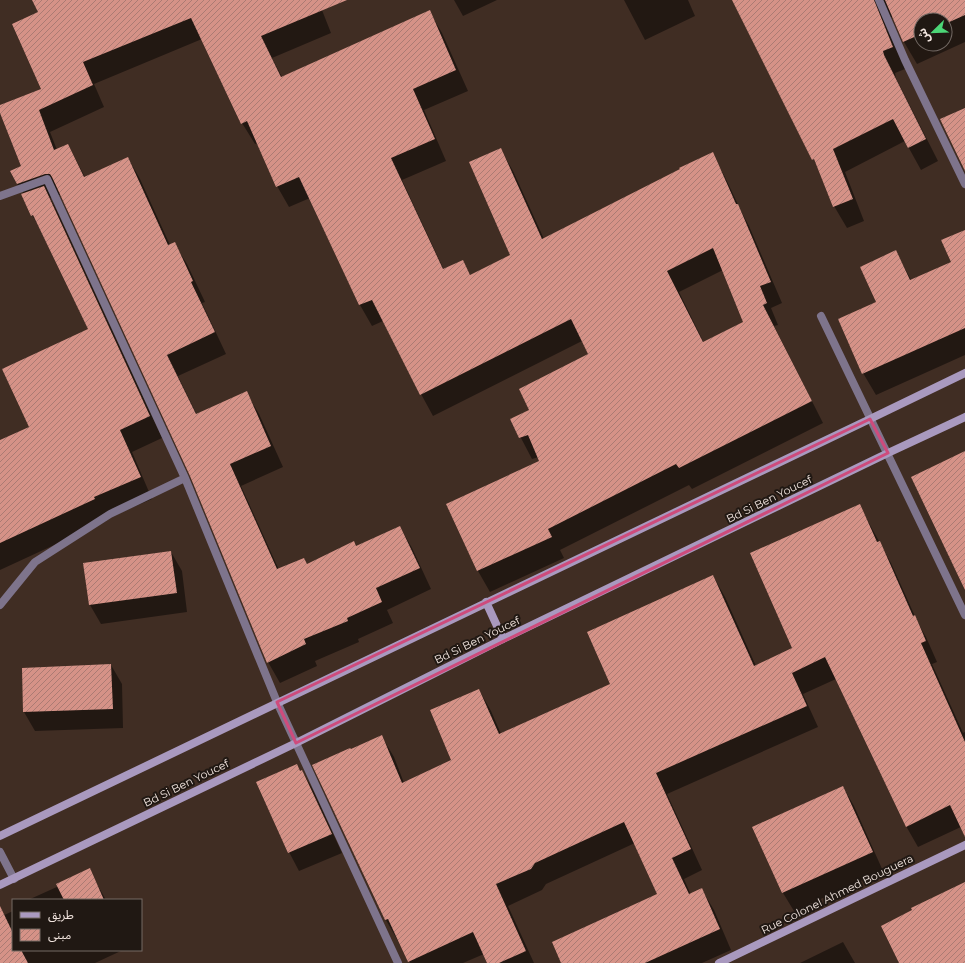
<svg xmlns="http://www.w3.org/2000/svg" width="965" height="963" font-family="Montserrat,'Noto Sans Arabic',sans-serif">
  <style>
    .shadow { fill: #0007; fill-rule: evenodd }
    .building { fill: url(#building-hatch); fill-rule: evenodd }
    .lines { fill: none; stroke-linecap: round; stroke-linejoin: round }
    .street { stroke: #7e748c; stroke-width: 8 }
    .secondary { stroke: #a999bf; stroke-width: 8 }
    .marked { fill: none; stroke: #ce4b7c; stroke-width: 3; stroke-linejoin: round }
    .labels { text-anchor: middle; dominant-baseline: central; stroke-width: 4; stroke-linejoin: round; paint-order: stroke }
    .street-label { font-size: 11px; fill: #f2e5df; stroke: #201813 }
  </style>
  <defs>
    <pattern id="building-hatch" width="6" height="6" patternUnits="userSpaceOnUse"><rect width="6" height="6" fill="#d59287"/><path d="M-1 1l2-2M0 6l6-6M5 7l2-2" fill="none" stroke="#ab7b73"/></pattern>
  </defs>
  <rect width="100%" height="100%" fill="#402d23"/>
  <!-- shadow -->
  <path class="shadow" d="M 33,0 L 318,0 L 331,33 L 272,58 L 282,77 L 429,11 L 442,33 L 468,91 L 424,110 L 446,161 L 402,180 L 444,270 L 462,262 L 471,276 L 512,255 L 501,150 L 513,171 L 544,239 L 712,154 L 724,175 L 742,213 L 749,226 L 782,303 L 771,308 L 778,325 L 774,326 L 823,423 L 692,489 L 689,485 L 560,550 L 564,558 L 490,592 L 478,571 L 448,505 L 541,461 L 539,457 L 532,459 L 511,419 L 530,410 L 589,355 L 582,341 L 433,416 L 421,394 L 383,321 L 372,326 L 360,305 L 310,198 L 289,207 L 277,186 L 258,143 L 255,144 L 242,123 L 202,39 L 94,84 L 104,107 L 50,132 L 57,150 L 68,145 L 85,177 L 128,158 L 140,179 L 170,245 L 174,243 L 187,264 L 205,302 L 202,303 L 226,354 L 178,376 L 197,415 L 246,392 L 259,414 L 283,467 L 241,486 L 279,570 L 307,565 L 356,547 L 400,527 L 412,548 L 431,589 L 387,610 L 393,623 L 358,639 L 359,642 L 315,661 L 317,666 L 280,683 L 268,662 L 191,475 L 62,195 L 58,195 L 50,198 L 56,209 L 162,438 L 132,452 L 152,499 L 106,519 L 106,521 L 0,570 L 0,441 L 30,427 L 89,330 L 45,237 L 32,215 L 24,194 L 17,184 L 22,166 L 0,110 L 0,106 L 43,89 L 39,12 ZM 723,270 L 744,322 L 704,343 L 679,292 Z
    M 454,0 L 497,0 L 463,16 Z
    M 624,0 L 688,0 L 695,16 L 645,40 Z
    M 733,0 L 965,0 L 965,42 L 917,64 L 904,42 L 893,17 L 887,18 L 905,69 L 895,73 L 896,78 L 938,161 L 921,170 L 905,141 L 845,172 L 864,221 L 847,228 L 834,206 L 820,171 ZM 921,20 L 945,20 L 945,44 L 921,44 Z
    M 965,231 L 965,355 L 876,395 L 863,373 L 877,302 L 896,252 L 911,280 L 952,263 Z
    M 859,505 L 891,563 L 918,623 L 926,637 L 937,662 L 932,664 L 963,733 L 965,732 L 965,828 L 963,826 L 918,847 L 906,826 L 836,679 L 803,694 L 818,727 L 667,794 L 702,870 L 684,879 L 691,895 L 702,890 L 714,910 L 731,950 L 702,963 L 562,963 L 658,895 L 635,843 L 546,884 L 542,890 L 508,906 L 534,963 L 488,963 L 484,954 L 463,963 L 410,963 L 399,940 L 398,941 L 386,920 L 314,766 L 382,737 L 394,757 L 404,783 L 453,761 L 479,690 L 491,711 L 501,734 L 611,684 L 713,576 L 725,597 L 756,666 L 794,649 Z
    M 171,552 L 182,571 L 187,612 L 101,624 L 90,605 Z
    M 111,665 L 122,684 L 123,728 L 35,731 L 24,712 L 23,669 Z
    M 302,771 L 313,790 L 342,853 L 299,871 L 289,852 L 300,772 Z
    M 843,787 L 854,806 L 883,871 L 794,911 L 783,893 L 753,827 Z
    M 89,870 L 106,900 L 28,900 L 59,886 Z
    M 13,911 L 13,950 L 123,950 L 95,963 L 0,963 L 0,917 Z
    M 843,942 L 855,963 L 800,963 Z"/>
  <!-- building -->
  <path class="building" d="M 32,0 L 347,0 L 261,36 L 281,77 L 430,10 L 456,70 L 413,89 L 435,139 L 391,158 L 443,269 L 463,260 L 470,275 L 510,255 L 469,162 L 501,148 L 542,239 L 680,169 L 679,168 L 713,152 L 736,204 L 738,204 L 771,282 L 760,286 L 767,303 L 763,305 L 812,401 L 679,468 L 676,464 L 548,529 L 552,537 L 477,571 L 446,504 L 539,461 L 528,435 L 519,438 L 510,419 L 529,410 L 519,389 L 588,354 L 571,319 L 420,395 L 372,300 L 359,305 L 299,177 L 276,187 L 247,121 L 241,124 L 191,18 L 83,62 L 93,85 L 39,110 L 54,150 L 68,144 L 84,177 L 128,157 L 168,245 L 175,242 L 193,281 L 191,282 L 215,332 L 167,355 L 196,414 L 247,391 L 271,446 L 230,464 L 277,569 L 304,558 L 307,564 L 354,541 L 356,546 L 400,526 L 420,568 L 376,588 L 382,602 L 347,618 L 348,621 L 304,639 L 306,644 L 267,663 L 190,476 L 52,177 L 50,174 L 45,174 L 17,184 L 10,171 L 21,166 L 0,113 L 0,105 L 41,89 L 12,24 L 38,12 ZM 713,248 L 743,322 L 703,342 L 667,271 Z
    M 732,0 L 874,0 L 893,47 L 883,51 L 884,55 L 926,139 L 908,148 L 893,119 L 833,149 L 853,199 L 833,207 L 814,159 L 812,160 Z
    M 885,0 L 965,0 L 965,15 L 945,24 L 945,20 L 921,20 L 921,34 L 903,42 Z
    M 965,108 L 965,171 L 940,119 Z
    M 44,186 L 150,416 L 120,430 L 141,477 L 94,497 L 95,499 L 0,543 L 0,440 L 29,427 L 2,369 L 88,329 L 33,215 L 31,216 L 21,194 Z
    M 965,230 L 965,328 L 862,374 L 838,319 L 876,302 L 860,267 L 896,250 L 910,280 L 951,262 L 941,240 Z
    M 965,451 L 965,590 L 911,477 Z
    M 860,504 L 877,542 L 880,541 L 913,616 L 915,615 L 926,641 L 921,643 L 965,742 L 965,837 L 950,805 L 906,827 L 825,657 L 792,673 L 807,706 L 656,773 L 691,849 L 672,858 L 689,894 L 702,888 L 720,929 L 645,963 L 561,963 L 552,942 L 657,894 L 624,822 L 535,863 L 531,869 L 496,884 L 526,951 L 499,963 L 487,963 L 473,932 L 408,962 L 388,919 L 385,920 L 312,765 L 350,748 L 351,749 L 382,735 L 402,783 L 451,760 L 430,710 L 479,689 L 499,734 L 610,684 L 587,632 L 713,575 L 754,666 L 792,648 L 750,553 Z
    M 171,551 L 177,593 L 89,605 L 83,563 Z
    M 111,664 L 113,709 L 23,712 L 22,668 Z
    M 297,764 L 300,771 L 302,770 L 332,834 L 288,853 L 256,782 Z
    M 843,786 L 873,852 L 782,893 L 752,827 Z
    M 90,868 L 104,900 L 64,900 L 56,884 Z
    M 965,882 L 965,963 L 899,963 L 881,926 L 912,910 L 911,908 Z
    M 0,906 L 13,933 L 13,950 L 21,950 L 28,963 L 0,963 Z"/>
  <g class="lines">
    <!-- street -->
    <path class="street" d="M 879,0 L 905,60 L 965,184
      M 0,196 L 47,179 L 185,478 L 277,702 L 398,963
      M 821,316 L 965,615
      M 0,605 L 35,562 L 110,514 L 185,478
      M 0,852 L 14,879"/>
    <!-- secondary -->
    <path class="secondary" d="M 486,602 L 503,639
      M 0,836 L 870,419 L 965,373
      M 0,885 L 296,743 L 503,639 L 888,453 L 965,417
      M 719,963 L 965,845"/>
  </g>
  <!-- marked area -->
  <path class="marked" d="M 870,419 L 888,453 L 296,743 L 277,702 Z"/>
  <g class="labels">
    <!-- street labels -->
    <g class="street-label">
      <text transform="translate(769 499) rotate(-26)">Bd Si Ben Youcef</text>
      <text transform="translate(477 640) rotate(-26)">Bd Si Ben Youcef</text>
      <text transform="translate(186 783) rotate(-26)">Bd Si Ben Youcef</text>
      <text transform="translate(837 894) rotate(-26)">Rue Colonel Ahmed Bouguera</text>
    </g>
  </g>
  <!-- legend -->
  <rect x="12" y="899" width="130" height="52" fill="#201813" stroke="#746a65"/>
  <rect x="20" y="912" width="20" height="6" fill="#a999bf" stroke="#746a65"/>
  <text x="48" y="919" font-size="12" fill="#f2e5df">طريق</text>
  <rect x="20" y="929" width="20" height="12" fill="url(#building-hatch)" stroke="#746a65"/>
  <text x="48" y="939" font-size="12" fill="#f2e5df">مبنى</text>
  <!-- north arrow -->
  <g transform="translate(933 32) rotate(247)"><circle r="19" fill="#201813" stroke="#746a65"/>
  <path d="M0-3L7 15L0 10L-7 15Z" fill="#4cd677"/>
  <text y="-6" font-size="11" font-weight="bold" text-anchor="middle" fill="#f2e5df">ش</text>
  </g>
</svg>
